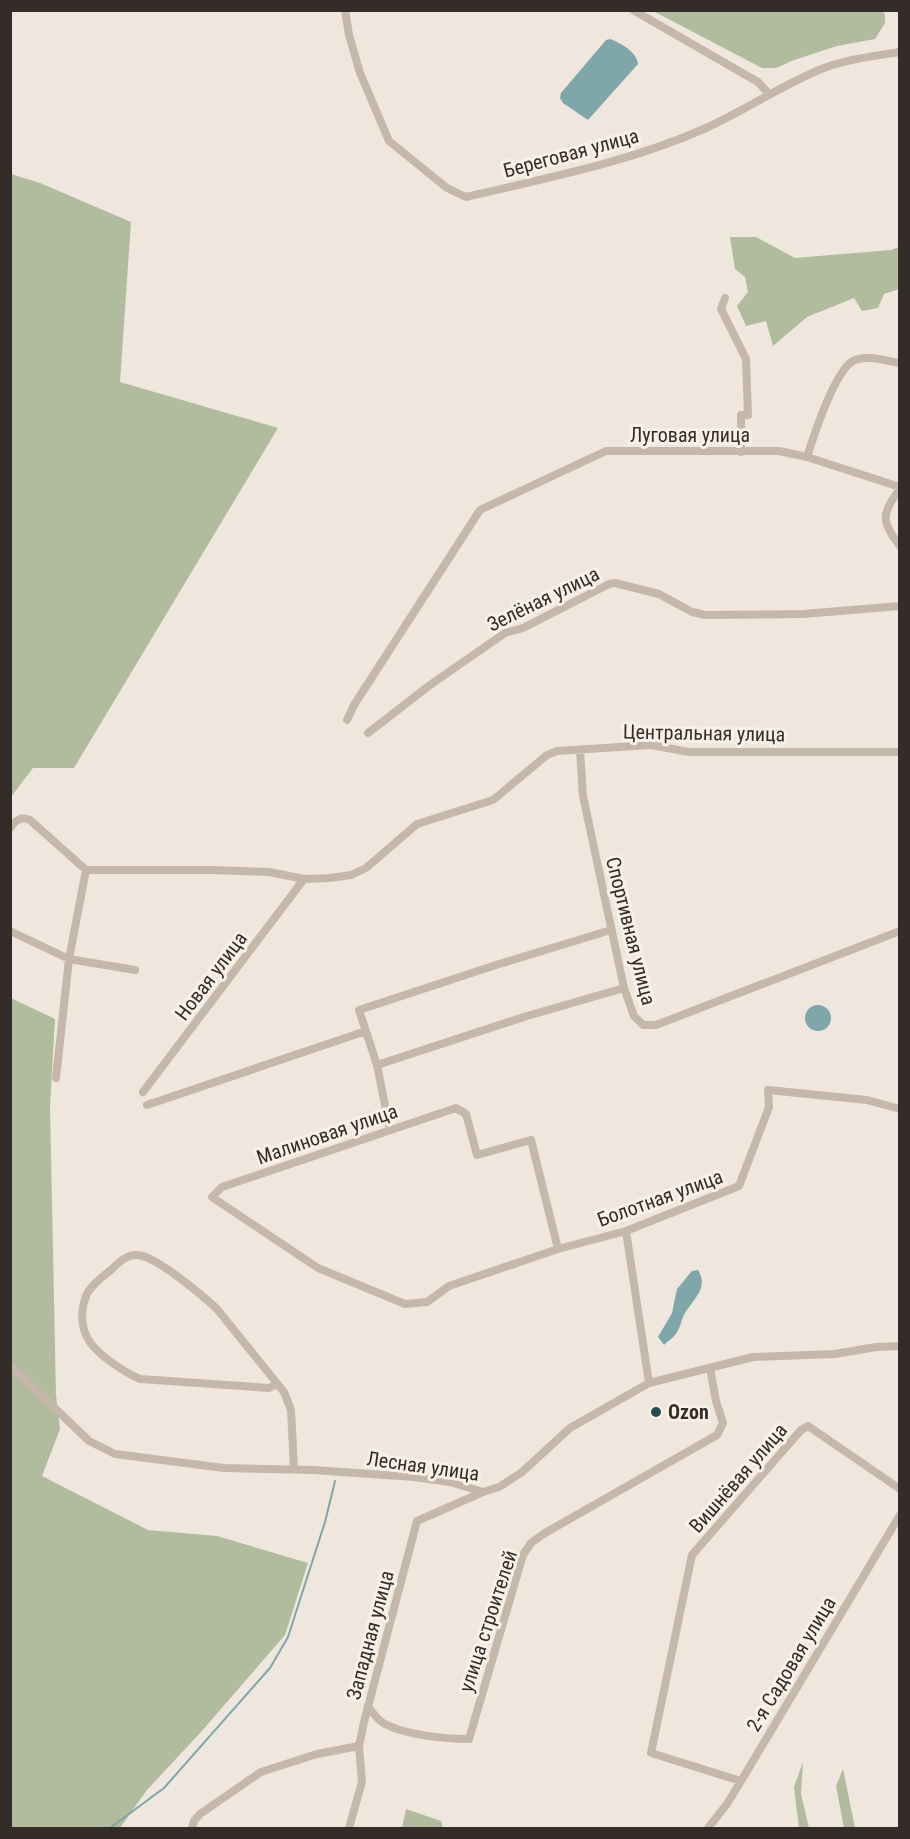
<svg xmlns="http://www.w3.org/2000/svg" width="910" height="1839" font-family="'Roboto Condensed',sans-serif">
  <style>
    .green { fill: #b1bc9f }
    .water { fill: #7fa6a8 }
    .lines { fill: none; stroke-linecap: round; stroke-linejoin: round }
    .stream { stroke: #7fa6a8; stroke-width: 2 }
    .minor { stroke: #c5b7aa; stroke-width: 8 }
    .poi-dot { fill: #234c50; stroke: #f7f1e8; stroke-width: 2 }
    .labels { text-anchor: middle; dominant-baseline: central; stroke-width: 6; stroke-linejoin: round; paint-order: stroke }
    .street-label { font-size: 20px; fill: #342c29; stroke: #f7f1e8 }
    .poi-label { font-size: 20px; font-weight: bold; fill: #342c29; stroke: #f7f1e8; text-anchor: start }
  </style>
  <rect width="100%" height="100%" fill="#efe7dd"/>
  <!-- green -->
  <path class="green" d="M 653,11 L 881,11 L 885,14 L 885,23 L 875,39 L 837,46 L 794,60 L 776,68 L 762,68 Z
    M 11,174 L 40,183 L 131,222 L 120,382 L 278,428 L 74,768 L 33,768 L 11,797 Z
    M 730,237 L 756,237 L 795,258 L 891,250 L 899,247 L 899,289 L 884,294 L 878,308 L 862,311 L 854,298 L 807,317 L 773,346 L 766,321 L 746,326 L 737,306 L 748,292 L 745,277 L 735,269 Z
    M 11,998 L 55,1019 L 50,1106 L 56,1395 L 60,1429 L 42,1476 L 148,1530 L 217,1536 L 308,1563 L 285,1635 L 201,1732 L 147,1790 L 120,1828 L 11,1828 Z
    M 803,1762 L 801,1794 L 809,1828 L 799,1828 L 794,1787 Z
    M 843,1769 L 855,1828 L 844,1828 L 836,1786 Z
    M 406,1809 L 441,1821 L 443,1828 L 402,1828 Z"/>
  <!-- water -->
  <path class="water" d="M 610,39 C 621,43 637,52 638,64 L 588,120 L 563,103 L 560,98 L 561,93 L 606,40 Z
    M805 1018a13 13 0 1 1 26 0a13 13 0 1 1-26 0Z
    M 698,1270 C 709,1288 694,1298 685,1313 C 681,1319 681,1328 675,1335 C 672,1339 668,1341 664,1345 L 658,1337 L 672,1313 L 677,1289 L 692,1271 Z"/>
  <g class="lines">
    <!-- stream -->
    <path class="stream" d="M 110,1828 L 164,1788 L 270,1668 L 288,1637 L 325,1522 L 335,1481"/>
    <!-- minor -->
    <path class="minor" d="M 345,10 L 349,35 L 360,73 L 389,141 L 447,188 L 466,197 C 547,178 630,162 706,128 C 746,110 783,84 824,68 C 848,59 874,56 900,52
      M 633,10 L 758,82 L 769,94
      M 725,298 L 721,309 L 746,359 L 748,415 L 741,415 L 741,452
      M 807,457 C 814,435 834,372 853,361 C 866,354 886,361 900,363
      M 900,489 C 881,513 881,522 900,546
      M 347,720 L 354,705 L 480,510 L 606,451 L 779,451 L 807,457 L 900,487
      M 368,733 L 430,685 L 505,633 L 523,628 L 609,584 L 615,583 L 659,594 L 692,612 L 705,615 L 803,614 L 900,606
      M 580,750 L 583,796 L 624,988 L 634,1016 L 643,1025 L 656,1025 L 900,931
      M 10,828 C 16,820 21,816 30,820 L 86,870 L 212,870 L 269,872 L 304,879 L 330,878 L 351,875 L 366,868 L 417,824 L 493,800 L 547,755 L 557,751 L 651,745 L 689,752 L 900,752
      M 10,931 L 69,959 L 135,970
      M 377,1065 L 527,1016 L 624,988
      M 56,1078 L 69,959 L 86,870
      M 143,1092 L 304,879
      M 147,1105 L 366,1031
      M 390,1130 L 377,1065 L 359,1010 L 496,965 L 611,930
      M 626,1231 L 649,1383
      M 558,1249 L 531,1140 L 477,1155 L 466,1114 L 456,1108 L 222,1187 L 212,1197 L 318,1268 L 405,1304 L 427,1302 L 449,1286 L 558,1249 L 626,1231 L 739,1186 L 769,1107 L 768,1090 L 867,1100 L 900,1109
      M 10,1365 L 89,1441 L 115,1454 L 224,1468 L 313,1470 L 414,1477 L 450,1482 L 483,1492 L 499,1487 L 521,1473 L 570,1428 L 649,1383 L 753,1357 L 835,1354 L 876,1347 L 900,1346
      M 277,1384 L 269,1388 L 140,1379 C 124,1372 94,1353 87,1337 C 80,1324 81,1305 88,1292 C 93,1284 103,1276 111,1270 C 118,1263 127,1254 138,1255 C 157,1257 202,1295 217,1309 L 284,1392 L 291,1410 L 294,1469
      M 368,1706 C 373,1713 377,1720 385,1724 C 405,1735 446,1739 469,1739 L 523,1555 L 531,1543 L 545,1533 L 717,1435 L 723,1423 L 716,1401 L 710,1368
      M 741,1781 L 651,1753 L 692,1555 L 801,1430 L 808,1426 L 900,1489
      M 192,1828 L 194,1821 L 200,1814 L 261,1772 L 317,1754 L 359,1746
      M 349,1828 L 362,1782 L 359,1746 L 364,1722 L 417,1521 L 483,1492
      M 708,1828 L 727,1804 L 741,1781 L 900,1515"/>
  </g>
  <!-- markers -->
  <circle class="poi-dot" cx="656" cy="1412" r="6"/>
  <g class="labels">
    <!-- street labels -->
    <g class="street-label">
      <text transform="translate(571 153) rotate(-15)">Береговая улица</text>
      <text x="690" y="435">Луговая улица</text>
      <text transform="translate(543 599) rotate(-26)">Зелёная улица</text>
      <text transform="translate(704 733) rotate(1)">Центральная улица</text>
      <text transform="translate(631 931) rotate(76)">Спортивная улица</text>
      <text transform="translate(211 976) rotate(-53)">Новая улица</text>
      <text transform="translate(327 1134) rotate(-19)">Малиновая улица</text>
      <text transform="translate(660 1198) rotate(-20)">Болотная улица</text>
      <text transform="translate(423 1466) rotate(8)">Лесная улица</text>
      <text transform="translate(738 1478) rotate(-49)">Вишнёвая улица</text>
      <text transform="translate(488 1621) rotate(-72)">улица строителей</text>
      <text transform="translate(370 1635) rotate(-75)">Западная улица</text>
      <text transform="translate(791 1664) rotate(-59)">2-я Садовая улица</text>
    </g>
    <!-- poi labels -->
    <g class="poi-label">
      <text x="668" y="1412">Ozon</text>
    </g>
  </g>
  <!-- border -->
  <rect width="910" height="1839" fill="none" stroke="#342c29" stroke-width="24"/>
</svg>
